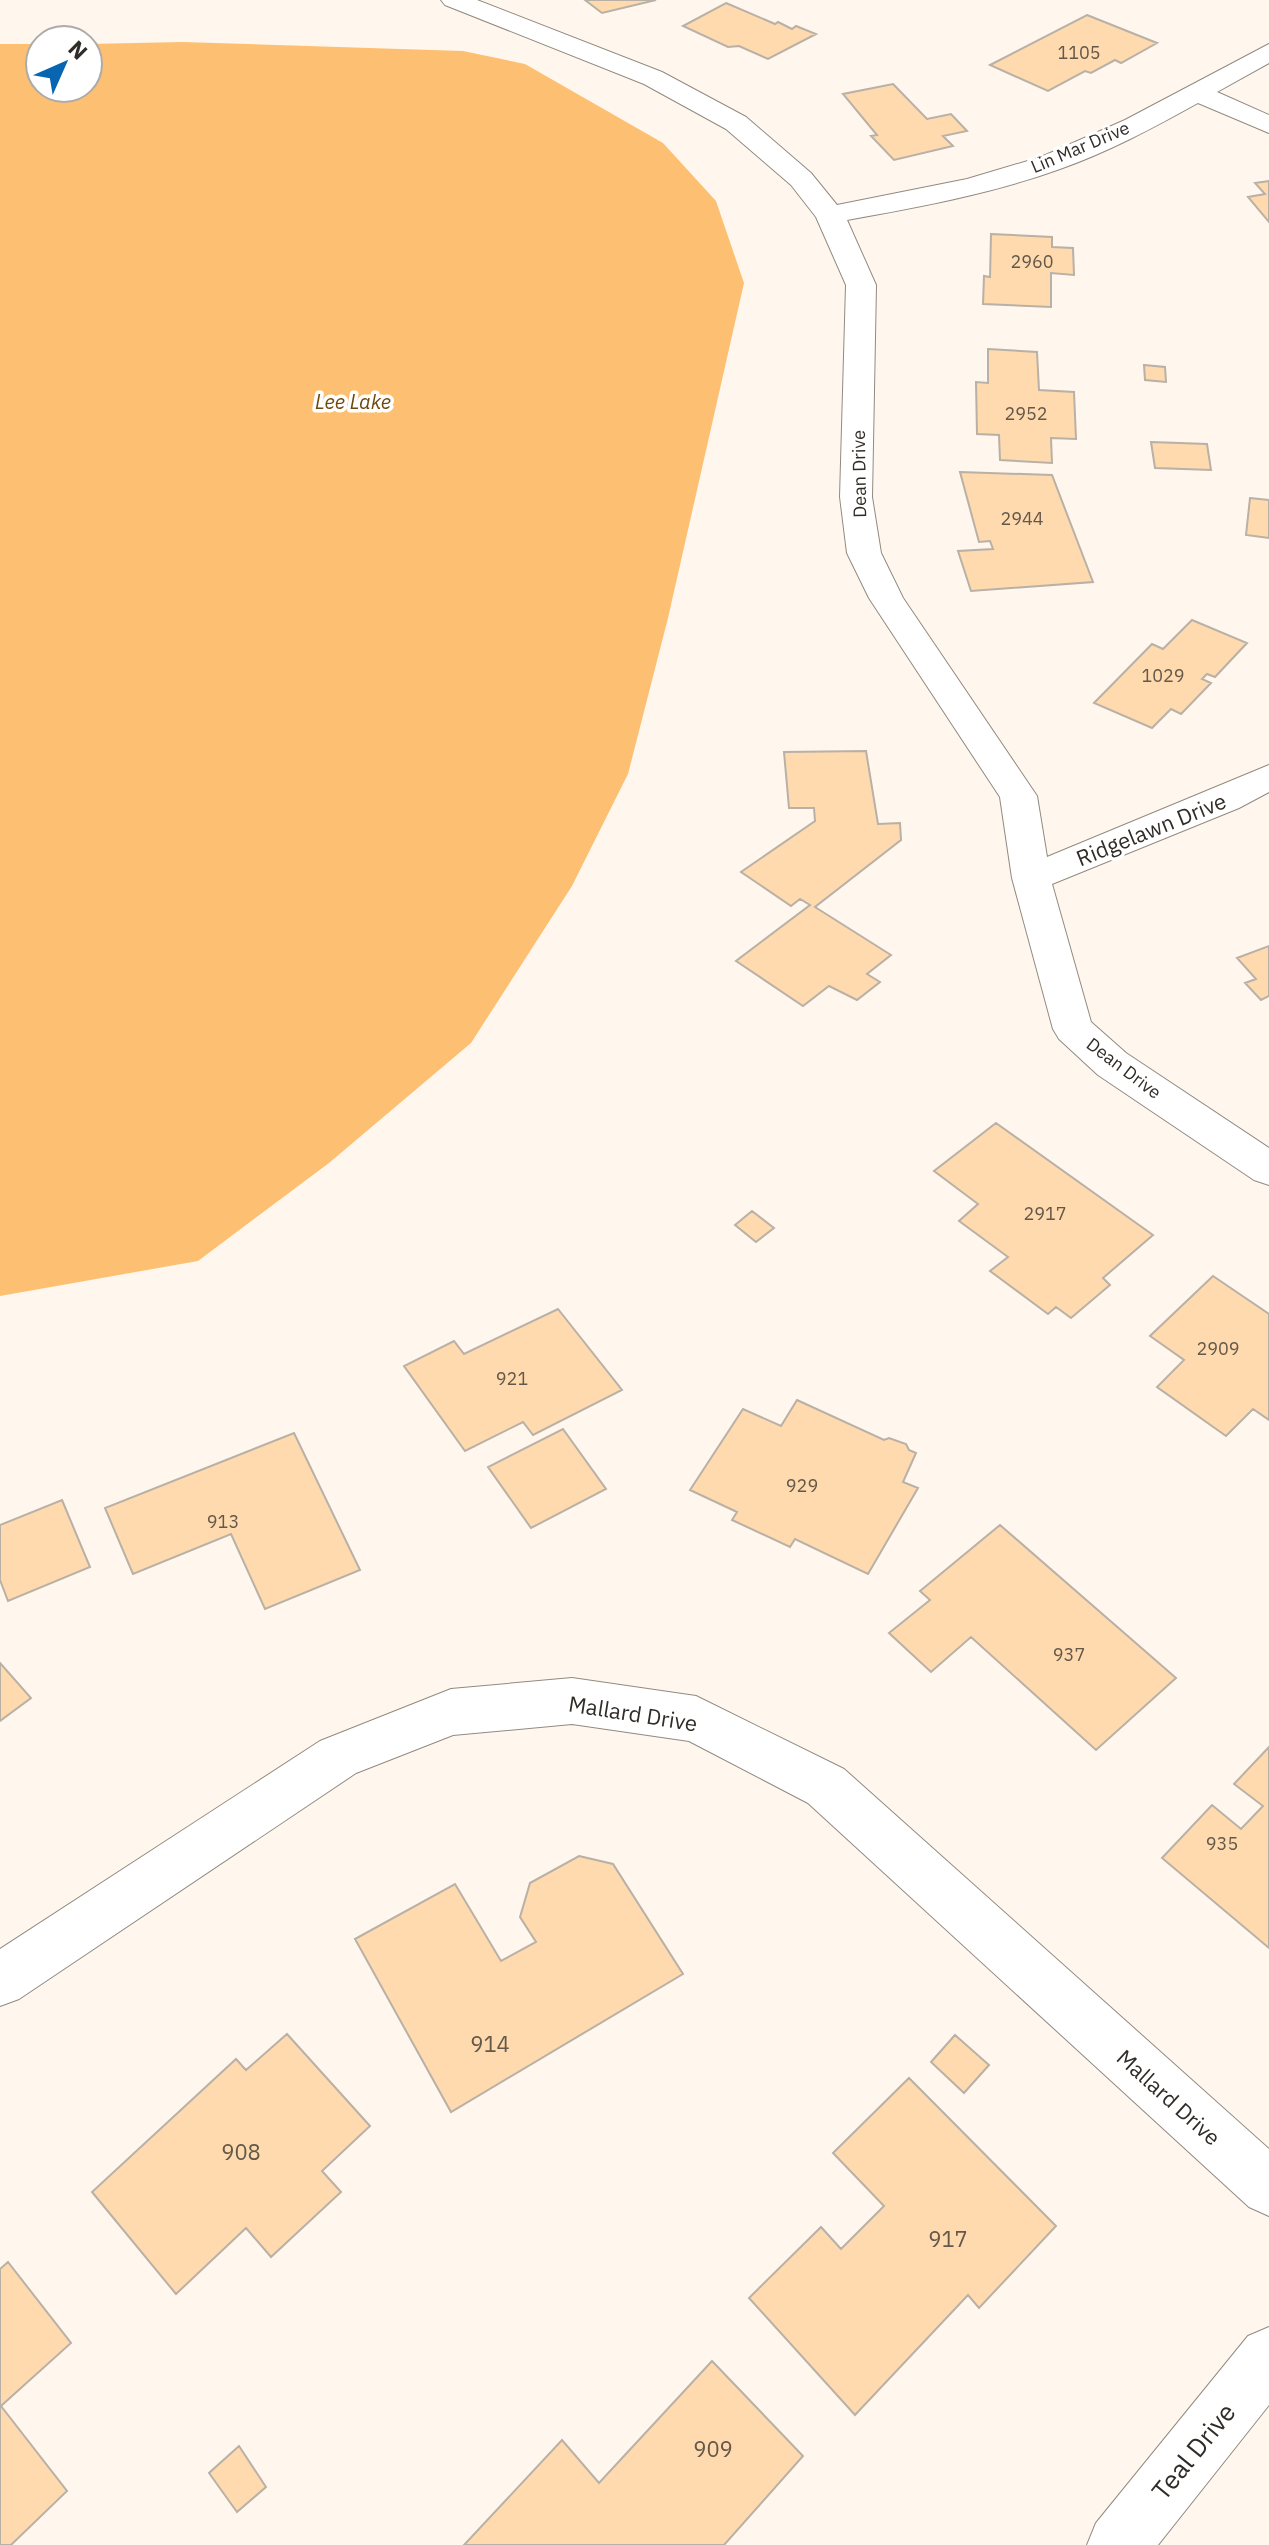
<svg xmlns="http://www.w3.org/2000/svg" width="1269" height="2545" font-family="'IBM Plex Sans',sans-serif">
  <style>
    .water { fill: #fdc073 }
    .building { fill: #ffdaae; stroke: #b9b0a6; stroke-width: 2 }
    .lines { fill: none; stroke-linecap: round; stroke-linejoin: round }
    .minor-casing { stroke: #928a80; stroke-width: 2 }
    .minor { fill: #fff; fill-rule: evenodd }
    .labels { text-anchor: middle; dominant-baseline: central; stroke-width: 7; stroke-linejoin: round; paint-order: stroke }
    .number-label { font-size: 18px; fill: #64584a }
    .far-street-label { font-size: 18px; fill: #302c28; stroke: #fff }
    .far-water-label { font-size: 20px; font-style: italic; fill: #70490c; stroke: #fff }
    .street-label { font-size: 22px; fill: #302c28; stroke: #fff }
    .near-number-label { font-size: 22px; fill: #64584a }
    .near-street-label { font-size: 26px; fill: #302c28; stroke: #fff }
  </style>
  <rect width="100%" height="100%" fill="#fff7ee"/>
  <!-- water -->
  <path class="water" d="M 182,42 L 463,51 L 525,64 L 663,143 L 716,201 L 744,283 L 668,618 L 628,774 L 572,886 L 471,1043 L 329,1163 L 198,1261 L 0,1296 L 0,44 L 40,44 L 40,88 L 88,88 L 88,44 Z"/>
  <!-- building -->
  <path class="building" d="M 585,0 L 656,0 L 602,13 Z
    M 726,3 L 775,24 L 778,22 L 792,29 L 796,26 L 816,34 L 768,59 L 739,46 L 728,47 L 683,26 Z
    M 1087,15 L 1157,43 L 1121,63 L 1115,60 L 1091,73 L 1085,71 L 1048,91 L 990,65 Z
    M 893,84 L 927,119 L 951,114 L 967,131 L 943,136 L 953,146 L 894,160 L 871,136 L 877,135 L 843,94 Z
    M 1269,181 L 1269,222 L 1248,197 L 1265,194 L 1255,183 Z
    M 991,234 L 1052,237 L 1052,247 L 1073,248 L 1074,275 L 1051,273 L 1051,307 L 983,304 L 984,276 L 990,277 Z
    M 988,349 L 1037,352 L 1039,390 L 1074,392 L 1076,439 L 1051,438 L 1052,463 L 1000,460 L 999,435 L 977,434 L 976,382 L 988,383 Z
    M 1144,365 L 1165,367 L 1166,382 L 1145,380 Z
    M 1151,442 L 1207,444 L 1211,470 L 1155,468 Z
    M 960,472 L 1052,475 L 1093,582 L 971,591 L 958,551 L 993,549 L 990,541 L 979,542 Z
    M 1250,498 L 1269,500 L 1269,538 L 1246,535 Z
    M 1192,620 L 1247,643 L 1215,677 L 1207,674 L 1202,679 L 1211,683 L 1181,714 L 1171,709 L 1152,728 L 1094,703 L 1152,644 L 1163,649 Z
    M 866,751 L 878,824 L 900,823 L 901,840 L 815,907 L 891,955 L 867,974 L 880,982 L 857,1000 L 829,986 L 803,1006 L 736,961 L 810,905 L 800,899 L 791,906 L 741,872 L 815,821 L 814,808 L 789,808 L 784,752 Z
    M 1269,946 L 1269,996 L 1261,1000 L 1245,983 L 1256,979 L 1237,958 Z
    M 996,1123 L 1153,1235 L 1103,1278 L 1110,1285 L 1071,1318 L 1056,1307 L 1048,1314 L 990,1271 L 1008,1257 L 959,1221 L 978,1204 L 934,1171 Z
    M 752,1211 L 774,1228 L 756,1242 L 735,1225 Z
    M 1213,1276 L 1269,1314 L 1269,1420 L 1253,1409 L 1226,1436 L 1157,1387 L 1184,1360 L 1150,1336 Z
    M 558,1309 L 622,1390 L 533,1435 L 523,1422 L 465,1451 L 404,1366 L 454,1341 L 464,1354 Z
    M 797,1400 L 884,1440 L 889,1438 L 906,1444 L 909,1450 L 916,1453 L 903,1482 L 918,1488 L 868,1574 L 795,1539 L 790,1547 L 732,1520 L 737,1512 L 690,1490 L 743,1409 L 781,1426 Z
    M 563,1429 L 606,1489 L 531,1528 L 488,1467 Z
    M 294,1433 L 360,1570 L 265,1609 L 231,1534 L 133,1574 L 105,1508 Z
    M 62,1500 L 90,1567 L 8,1601 L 0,1580 L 0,1525 Z
    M 1000,1525 L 1176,1678 L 1096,1750 L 971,1637 L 931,1672 L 889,1633 L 930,1600 L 920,1591 Z
    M 0,1663 L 31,1698 L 0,1721 Z
    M 1269,1747 L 1269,1948 L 1162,1858 L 1212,1805 L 1241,1829 L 1263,1806 L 1234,1784 Z
    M 579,1856 L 613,1864 L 683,1974 L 451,2112 L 355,1939 L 455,1884 L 501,1961 L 536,1942 L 520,1917 L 530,1883 Z
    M 287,2034 L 370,2126 L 322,2171 L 341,2192 L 271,2257 L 246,2228 L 176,2294 L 92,2192 L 236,2059 L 246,2070 Z
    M 955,2035 L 989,2065 L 964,2093 L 931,2062 Z
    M 909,2078 L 1056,2226 L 979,2308 L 968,2295 L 855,2415 L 749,2298 L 821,2227 L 841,2249 L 884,2206 L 833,2153 Z
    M 8,2262 L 71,2343 L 1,2406 L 67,2491 L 11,2545 L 0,2545 L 0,2269 Z
    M 712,2361 L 803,2456 L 724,2545 L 464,2545 L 562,2440 L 599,2483 Z
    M 239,2446 L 266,2487 L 237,2512 L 209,2473 Z"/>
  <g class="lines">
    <!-- minor casing -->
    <g class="minor-casing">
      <path id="minor" d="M 441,0 L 477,0 L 662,72 L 746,117 L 811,173 L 837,205 L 967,179 L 1041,157 L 1125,120 L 1269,44 L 1269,63 L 1217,92 L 1269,115 L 1269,133 L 1198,103 C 1153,128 1108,152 1060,169 C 991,194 919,207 847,220 L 876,285 L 872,497 L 881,553 L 903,598 L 1037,796 L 1047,857 L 1269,765 L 1269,792 L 1239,808 L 1052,884 L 1091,1022 L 1126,1053 L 1269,1148 L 1269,1185 L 1254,1180 L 1098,1075 L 1059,1039 L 1053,1029 L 1012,878 L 1000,797 L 869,598 L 847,553 L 840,497 L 846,285 L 816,217 L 791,185 L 726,129 L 644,84 L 445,5 Z
        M 572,1678 L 696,1696 L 844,1769 L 1269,2149 L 1269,2216 L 1249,2207 L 808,1803 L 689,1741 L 572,1724 L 453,1735 L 356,1773 L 19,1999 L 0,2006 L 0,1949 L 320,1741 L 451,1689 Z
        M 1269,2327 L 1269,2405 L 1158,2545 L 1087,2545 L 1096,2523 L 1248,2336 Z"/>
    </g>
    <!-- minor -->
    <use href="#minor" class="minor"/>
  </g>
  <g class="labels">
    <!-- number labels -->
    <g class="number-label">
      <text x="1079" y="52">1105</text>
      <text x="1032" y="261">2960</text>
      <text x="1026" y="413">2952</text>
      <text x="1022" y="518">2944</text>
      <text x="1163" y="675">1029</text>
      <text x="1045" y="1213">2917</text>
      <text x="1218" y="1348">2909</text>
      <text x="512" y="1378">921</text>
      <text x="802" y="1485">929</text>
      <text x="223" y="1521">913</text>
      <text x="1069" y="1654">937</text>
      <text x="1222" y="1843">935</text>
    </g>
    <!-- far-street labels -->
    <g class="far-street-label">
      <text transform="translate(1080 147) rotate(-23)">Lin Mar Drive</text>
      <text transform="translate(859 474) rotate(-91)">Dean Drive</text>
      <text transform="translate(1124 1068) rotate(37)">Dean Drive</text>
    </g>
    <!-- far-water labels -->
    <g class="far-water-label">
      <text x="353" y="401">Lee Lake</text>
    </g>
    <!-- street labels -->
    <g class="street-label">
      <text transform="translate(1151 829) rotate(-22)">Ridgelawn Drive</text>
      <text transform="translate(633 1713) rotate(9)">Mallard Drive</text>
      <text transform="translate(1169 2097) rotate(42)">Mallard Drive</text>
    </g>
    <!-- near-number labels -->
    <g class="near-number-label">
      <text x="490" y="2043">914</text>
      <text x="241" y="2151">908</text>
      <text x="948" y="2238">917</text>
      <text x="713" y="2448">909</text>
    </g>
    <!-- near-street labels -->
    <g class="near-street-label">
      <text transform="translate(1193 2451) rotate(-51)">Teal Drive</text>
    </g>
  </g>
  <!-- north arrow -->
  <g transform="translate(64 64) rotate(45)"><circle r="38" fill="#ffffff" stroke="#acaba9" stroke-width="2"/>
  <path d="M0-6L14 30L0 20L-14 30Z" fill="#0865b2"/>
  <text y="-12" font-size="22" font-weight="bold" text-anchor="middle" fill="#302c28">N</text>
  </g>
</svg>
